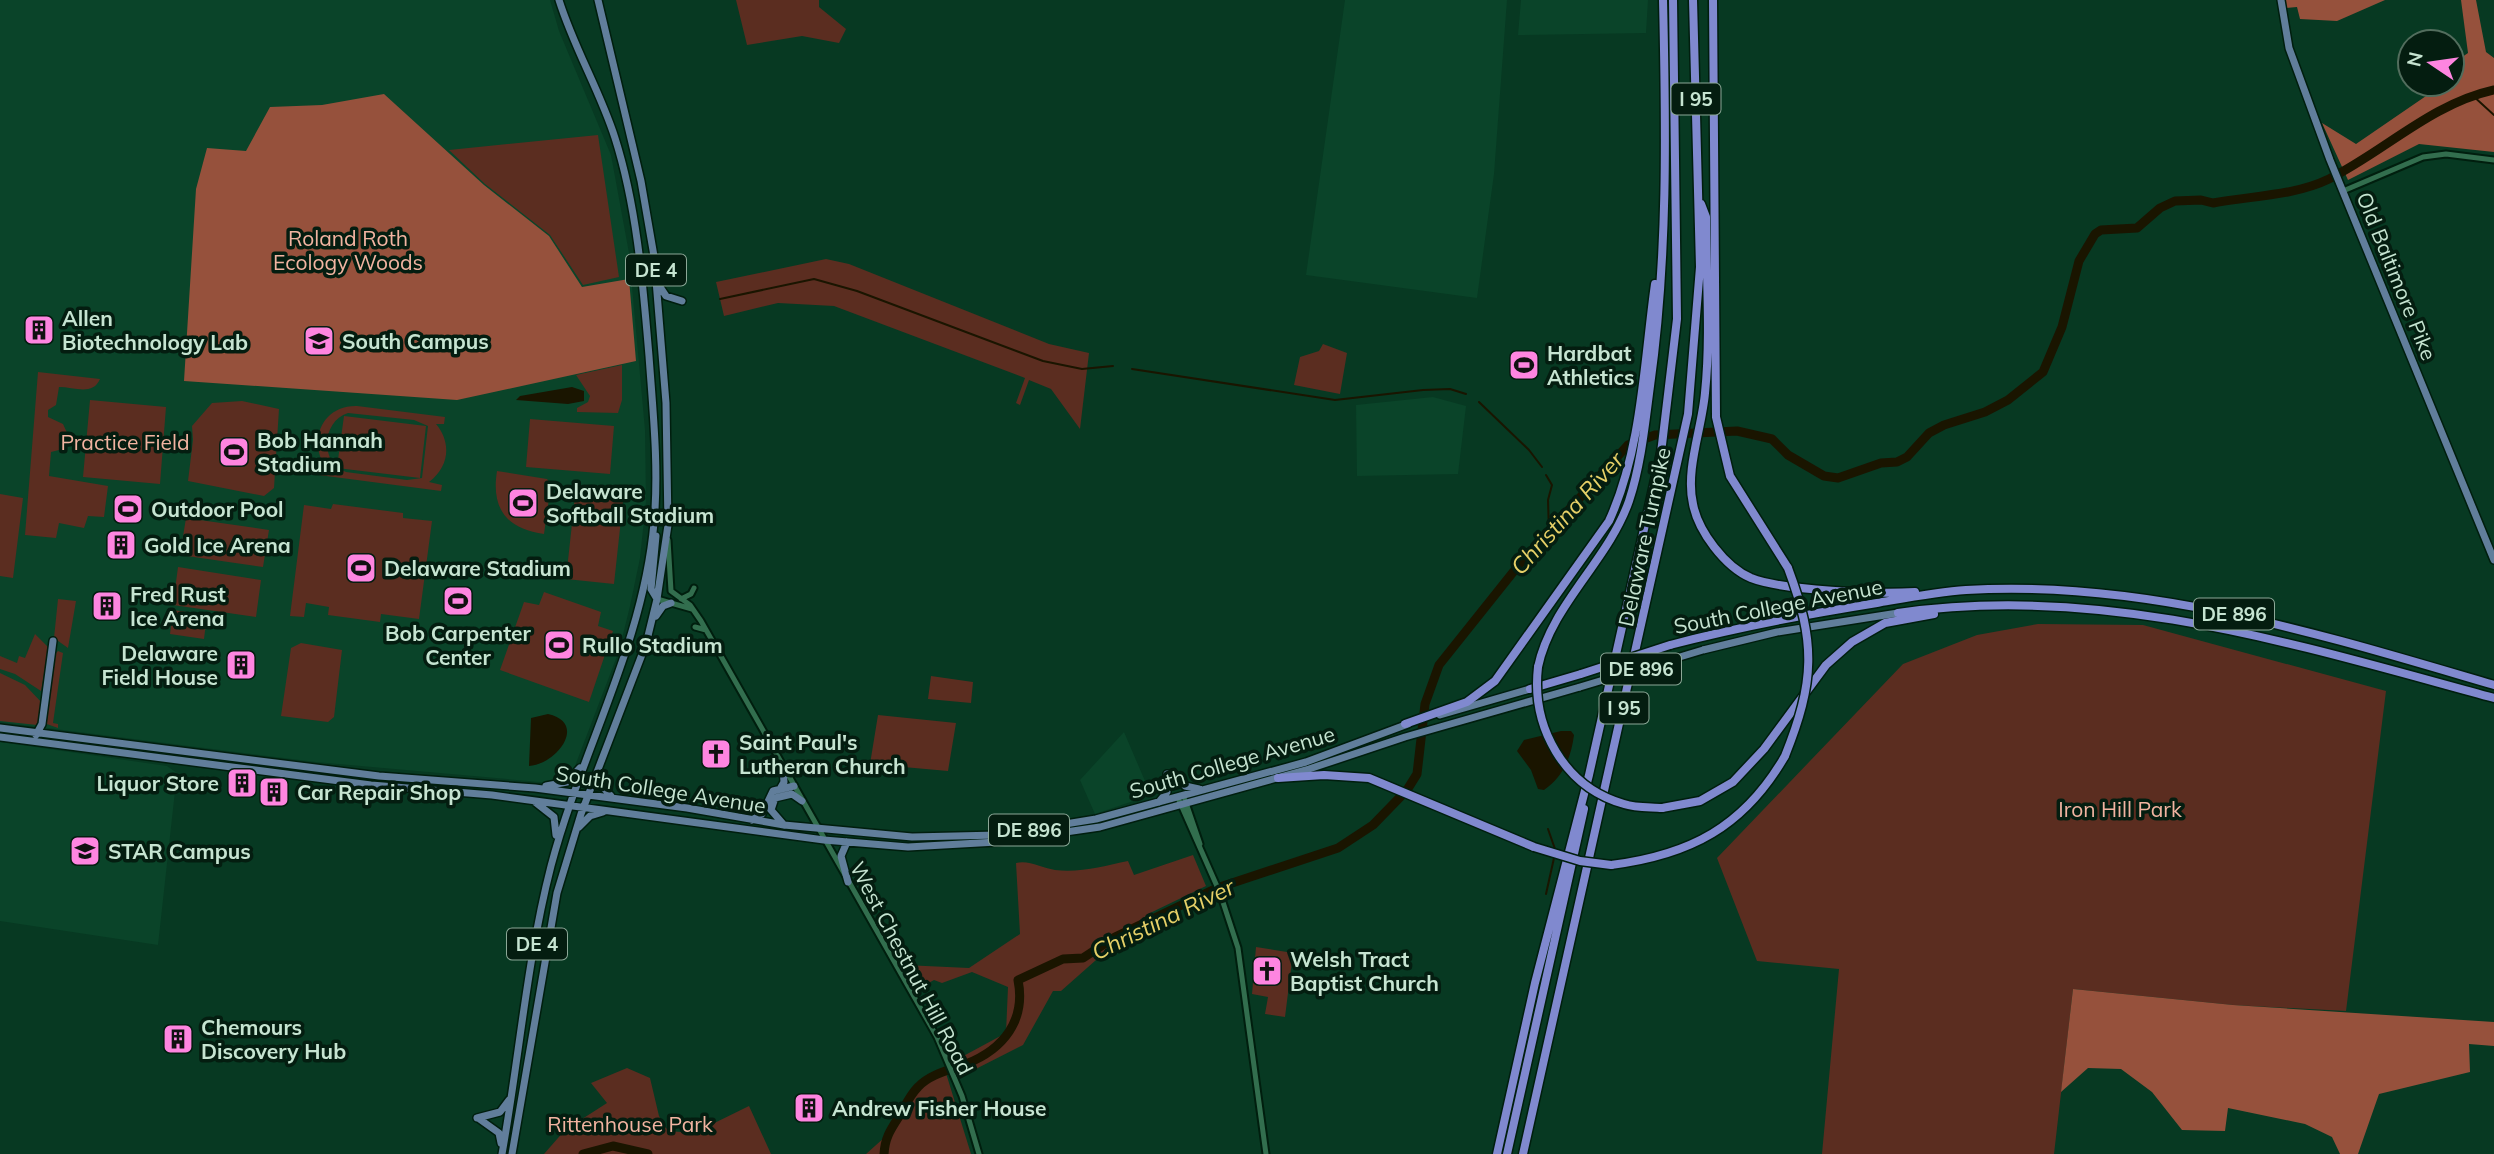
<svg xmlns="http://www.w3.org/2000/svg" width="2494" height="1154" font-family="Mulish,sans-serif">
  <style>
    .built { fill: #0a4429 }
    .green { fill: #5b2d20; fill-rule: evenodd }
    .forest { fill: #96513c }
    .water { fill: #1a1500 }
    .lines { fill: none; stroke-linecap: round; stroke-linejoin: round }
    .stream { stroke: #1a1500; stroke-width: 2 }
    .river { stroke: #1a1500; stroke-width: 9 }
    .minor-casing { stroke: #001e0e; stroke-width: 9 }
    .major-casing { stroke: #001e0e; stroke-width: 10 }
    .highway-casing { stroke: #001e0e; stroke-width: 11 }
    .minor { stroke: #326e4e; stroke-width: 5 }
    .major { stroke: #617e9b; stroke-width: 7 }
    .highway { stroke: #8089cf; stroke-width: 8 }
    .major-bridge-casing { stroke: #001e0e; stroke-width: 10; stroke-linecap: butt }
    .highway-bridge-casing { stroke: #001e0e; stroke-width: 11; stroke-linecap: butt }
    .major-bridge { stroke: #617e9b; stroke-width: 7 }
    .highway-bridge { stroke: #8089cf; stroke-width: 8 }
    .labels { text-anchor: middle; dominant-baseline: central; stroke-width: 7; stroke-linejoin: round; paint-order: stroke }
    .shield { fill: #041d10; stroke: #8ca897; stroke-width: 2 }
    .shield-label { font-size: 19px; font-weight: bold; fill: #c6e4d1 }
    .park-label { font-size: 21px; fill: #f2b4a1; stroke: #041d10 }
    .street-label { font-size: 21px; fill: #c6e4d1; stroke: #041d10 }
    .poi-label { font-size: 21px; font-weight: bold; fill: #c6e4d1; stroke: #041d10; text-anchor: start }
    .water-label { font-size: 23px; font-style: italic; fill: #e6d067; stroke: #041d10 }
  </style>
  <rect width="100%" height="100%" fill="#073922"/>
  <!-- built -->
  <path class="built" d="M 0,0 L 550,0 L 559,31 L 611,155 L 629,253 L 645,430 L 646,501 L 640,558 L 630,606 L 619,651 L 575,766 L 565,778 L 551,783 L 316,762 L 0,722 Z
    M 1345,0 L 1507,0 L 1494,174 L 1477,298 L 1306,275 Z
    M 1521,0 L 1648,0 L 1646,33 L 1518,35 Z
    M 1433,397 L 1466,406 L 1458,474 L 1357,476 L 1356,405 Z
    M 1124,732 L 1151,795 L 1095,814 L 1080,780 Z
    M 0,742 L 167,766 L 177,773 L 158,945 L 0,921 Z"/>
  <!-- green -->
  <path class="green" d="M 736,0 L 819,0 L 819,7 L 846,29 L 839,43 L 802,36 L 747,45 Z
    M 598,135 L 619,277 L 583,285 L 550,235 L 485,184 L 449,150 Z
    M 826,259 L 849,264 L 1049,344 L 1089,353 L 1080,429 L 1051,389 L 1029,380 L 1020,405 L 1016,403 L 1025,378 L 834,306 L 778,303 L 724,316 L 716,282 Z
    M 1323,344 L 1347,353 L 1340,394 L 1294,385 L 1300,357 L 1319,351 Z
    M 622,365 L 622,400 L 618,413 L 577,412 L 577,408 L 588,402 L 590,396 L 576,375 Z
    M 38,372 L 100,379 C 93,396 74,387 59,387 L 56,405 L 48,410 L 48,417 L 63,424 L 69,437 L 67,448 L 51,452 L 49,476 L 108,486 L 104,517 L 88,516 L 84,528 L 59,523 L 56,538 L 25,535 Z
    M 90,400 L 166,407 L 160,484 L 83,477 Z
    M 242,401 L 279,409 L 274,488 L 264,496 L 188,481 L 193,440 L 192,426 L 212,403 Z
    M 357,406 L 445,417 L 444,424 L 436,424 C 452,443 449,467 429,482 L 442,485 L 441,491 L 311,474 L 312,468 L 327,469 C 307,443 321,405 357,406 ZM 348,413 L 414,420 L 428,426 L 422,478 L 407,480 L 346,472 L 337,468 L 420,478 L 426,426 L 344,416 L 337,467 L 335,466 C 321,449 326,420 348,413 Z
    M 530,419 L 614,426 L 610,474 L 526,467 Z
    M 497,471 L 547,479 L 551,484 L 544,534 C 506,529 491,508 497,471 Z
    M 0,494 L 23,498 L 13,578 L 0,576 Z
    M 575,496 L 623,501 L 614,584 L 566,579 Z
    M 333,504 L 403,513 L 403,518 L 432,521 L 419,619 L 381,614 L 380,622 L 328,615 L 329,607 L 306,603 L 304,617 L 290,616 L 304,505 L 331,509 Z
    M 186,518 L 269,530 L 263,567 L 180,555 Z
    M 178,567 L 261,580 L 256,617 L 173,605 Z
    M 544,592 L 601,612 L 598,626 L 613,631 L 589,702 L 500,670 L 524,602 L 539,605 Z
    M 58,599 L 76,601 L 68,648 L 54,638 Z
    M 173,610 L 207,615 L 204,639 L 170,634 Z
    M 2038,624 L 2143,625 L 2386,691 L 2346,1011 L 2233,1005 L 2073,989 L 2054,1154 L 1822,1154 L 1839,969 L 1757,961 L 1717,858 L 1903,664 L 1977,635 Z
    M 35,634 L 49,648 L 41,691 L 15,674 L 0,669 L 0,656 L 17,663 L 19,656 L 25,658 Z
    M 301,643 L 342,650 L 334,717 L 328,722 L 281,716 L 291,648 Z
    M 58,651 L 63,653 L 53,723 L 58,724 L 58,728 L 44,723 L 54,655 Z
    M 0,673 L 25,685 L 43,704 L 37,725 L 0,721 Z
    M 931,676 L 973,682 L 971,703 L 928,699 Z
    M 878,715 L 956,723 L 948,771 L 870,764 Z
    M 1193,855 L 1206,886 L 1148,914 L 1061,991 L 1053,991 L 1023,1045 L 960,1077 L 956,1060 L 1006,1033 L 1008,987 L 972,972 L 942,983 L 934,980 L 916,990 L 904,965 L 969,968 L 1020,934 L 1016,863 C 1030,860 1041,868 1055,870 C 1080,873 1104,866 1128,861 L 1134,875 Z
    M 1256,947 L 1293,953 L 1285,1017 L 1265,1014 L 1268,997 L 1252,994 Z
    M 627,1068 L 650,1078 L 659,1116 L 668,1131 L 694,1133 L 749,1106 L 771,1154 L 544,1154 L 565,1130 L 607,1103 L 591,1083 Z
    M 945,1070 L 971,1154 L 866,1154 L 885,1137 L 918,1087 Z"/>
  <!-- forest -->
  <path class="forest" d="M 2285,0 L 2385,0 L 2337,21 L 2300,19 L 2297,7 L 2286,8 Z
    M 2461,0 L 2476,0 L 2486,52 L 2494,58 L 2494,152 L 2419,144 L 2348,180 L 2322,123 L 2356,144 L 2426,96 L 2433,84 L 2452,84 L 2452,64 L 2468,53 Z
    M 384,94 L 484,185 L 549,236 L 582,287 L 629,279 L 636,361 L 457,400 L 184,381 L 196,189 L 207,148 L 246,151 L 270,107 L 322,105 Z
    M 2073,989 L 2233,1005 L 2494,1022 L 2494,1046 L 2469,1044 L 2470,1072 L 2379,1094 L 2358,1154 L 2340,1154 L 2332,1137 L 2305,1124 L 2228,1108 L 2225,1131 L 2182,1130 L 2152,1092 L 2121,1069 L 2088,1068 L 2061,1092 Z"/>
  <!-- water -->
  <path class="water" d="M 572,387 L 584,391 L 584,401 L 568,404 L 516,400 L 520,396 Z
    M 548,714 C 588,723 557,764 529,766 L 531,718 Z
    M 1561,731 L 1571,731 L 1574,735 C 1571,758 1563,777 1544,790 L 1538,789 L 1531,770 L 1517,751 L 1524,740 Z"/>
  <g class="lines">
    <!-- stream -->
    <path class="stream" d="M 2471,94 L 2494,115
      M 720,299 L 814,279 L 857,291 L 1043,361 L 1082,369 L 1113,366
      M 1132,369 L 1335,400 L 1423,390 L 1450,389 L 1466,394
      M 1479,402 L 1529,450 L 1542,467
      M 1546,475 L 1552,485 L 1548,500 L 1549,532
      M 1548,829 L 1555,849
      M 1546,894 L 1554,858"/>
    <!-- river -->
    <path class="river" d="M 583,1154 L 613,1146 L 648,1154
      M 884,1154 C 885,1137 891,1129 900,1115 C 905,1106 910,1095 918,1087 C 930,1074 950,1070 966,1064 C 1004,1049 1026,1020 1018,980 L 1063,959 L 1083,958 L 1115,937 L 1217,888 L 1338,848 L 1373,825 L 1407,790 L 1417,774 L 1425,704 L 1439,665 L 1522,561 L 1628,445 L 1655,435 L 1737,431 L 1772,439 L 1788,455 L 1824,476 L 1838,478 L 1881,463 L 1897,462 L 1907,457 L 1929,433 L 1944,425 L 1985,412 L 2008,400 L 2043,372 L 2062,327 L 2079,261 L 2095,234 L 2101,230 L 2137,228 L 2160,208 L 2175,201 L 2201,200 L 2213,203 C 2250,196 2294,196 2329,179 C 2385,151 2431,104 2494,90"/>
    <!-- minor casing -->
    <g class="minor-casing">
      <path id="minor" d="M 2343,191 L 2423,157 L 2446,154 L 2494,160
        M 668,540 L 671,591 L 690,605 L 701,621 L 937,1037 L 962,1096 L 979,1154
        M 657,599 L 692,609
        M 681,599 L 691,594 L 694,588
        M 695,627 L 706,630
        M 1178,798 L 1220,893 L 1238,948 L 1266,1154
        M 1185,800 L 1200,844"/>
    </g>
    <!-- major casing -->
    <g class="major-casing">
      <path id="major" d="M 2281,0 L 2289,48 L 2330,160 L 2494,560
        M 658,284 L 666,296 L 682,301
        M 656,536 L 651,589 L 657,599
        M 656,616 L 663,606 L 671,603
        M 1703,650 L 1777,632 L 1898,613
        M 1440,715 L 1530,689
        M 0,728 L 379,776 L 535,788 L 687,808 L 784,825 L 912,837 L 998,835 L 1096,819 L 1306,762 L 1408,724
        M 36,735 L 42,724 L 53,641
        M 0,737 L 371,785 L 492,795 L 824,840 L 908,847 L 997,842 L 1100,827 L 1309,769 L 1405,737 L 1580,687
        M 600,774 L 601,785 L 611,796
        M 1174,774 L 1185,786 L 1199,789
        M 546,786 L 567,782 L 580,768
        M 780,789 L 784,782 L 783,768
        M 535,802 L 554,817 L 556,835
        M 1159,802 L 1167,792 L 1167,774
        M 752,820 L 762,814 L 773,791 L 794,786
        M 784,825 L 771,810 L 775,798 L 792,794 L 802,801
        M 579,827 L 590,816 L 603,812
        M 847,842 L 841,856 L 848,882
        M 477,1118 L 500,1112 L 509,1100
        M 478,1118 L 499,1133 L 501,1143
        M 502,1154 C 519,1059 527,959 551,866 C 582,749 643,645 654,523 C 659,468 653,412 649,356 C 643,285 637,207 615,138 C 600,91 574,48 559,0
        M 512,1154 L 557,893 L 581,814 L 646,644 L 657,599 L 668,525 L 666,403 L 654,256 L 641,181 L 598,0"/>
    </g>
    <!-- highway casing -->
    <g class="highway-casing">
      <path id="highway" d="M 1713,0 L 1716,417 L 1730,476 L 1788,568
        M 1701,204 L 1706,217 C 1706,275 1711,335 1705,393 C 1702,428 1685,470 1693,504 C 1698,531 1725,567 1751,578 C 1784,591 1878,594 1915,592
        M 1898,613 C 2104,583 2298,645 2494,698
        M 1670,645 C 1738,627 1808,614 1877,603 C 1906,598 1937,592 1966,590 C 2146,579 2323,635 2494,685
        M 1538,667 C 1551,605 1608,561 1629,501 C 1641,465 1645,424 1650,386 C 1668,258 1666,129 1663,0
        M 1530,689 L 1581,674
        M 1405,724 L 1467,702 L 1495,681 L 1609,521 C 1642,449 1644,362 1655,284
        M 1278,778 L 1324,775 L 1369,778 L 1534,847
        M 1662,808 L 1700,801 L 1733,782 L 1764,749 L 1826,665 L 1852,642 L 1885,623 L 1934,614
        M 1611,865 C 1690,855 1744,827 1785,756
        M 1497,1154 L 1535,983 L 1589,775 L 1661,453 L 1677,319 L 1673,0
        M 1507,1154 L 1584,809
        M 1523,1154 L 1688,414 L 1700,267 L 1693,0"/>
    </g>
    <!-- minor -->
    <use href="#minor" class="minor"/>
    <!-- major -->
    <use href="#major" class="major"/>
    <!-- highway -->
    <use href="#highway" class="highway"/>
    <!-- major-bridge casing -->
    <g class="major-bridge-casing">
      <path id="major-bridge" d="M 1580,687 L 1703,650"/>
    </g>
    <!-- highway-bridge casing -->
    <g class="highway-bridge-casing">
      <path id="highway-bridge" d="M 1538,667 C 1531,727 1564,787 1624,804 C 1636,808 1650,807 1662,808
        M 1581,674 L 1670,645
        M 1785,756 C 1815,681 1816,643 1788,568
        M 1534,847 L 1580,861 L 1611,865"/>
    </g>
    <!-- major-bridge -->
    <use href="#major-bridge" class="major-bridge"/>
    <!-- highway-bridge -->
    <use href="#highway-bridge" class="highway-bridge"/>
  </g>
  <!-- icons -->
  <defs>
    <g id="building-square" transform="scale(1.575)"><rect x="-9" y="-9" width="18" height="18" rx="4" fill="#fe85e0" stroke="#041d10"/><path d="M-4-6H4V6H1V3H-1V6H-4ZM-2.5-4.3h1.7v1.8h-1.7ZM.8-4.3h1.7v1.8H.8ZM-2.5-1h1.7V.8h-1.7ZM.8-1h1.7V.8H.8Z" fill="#111"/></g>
    <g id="university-square" transform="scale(1.575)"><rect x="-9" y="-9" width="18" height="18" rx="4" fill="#fe85e0" stroke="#041d10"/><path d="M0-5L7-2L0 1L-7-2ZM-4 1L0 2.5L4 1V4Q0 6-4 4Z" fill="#111"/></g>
    <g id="stadium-square" transform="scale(1.575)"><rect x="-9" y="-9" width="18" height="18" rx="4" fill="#fe85e0" stroke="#041d10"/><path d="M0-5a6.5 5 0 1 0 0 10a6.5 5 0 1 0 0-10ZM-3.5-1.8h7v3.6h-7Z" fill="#111"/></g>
    <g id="church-square" transform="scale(1.575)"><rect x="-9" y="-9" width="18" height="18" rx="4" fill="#fe85e0" stroke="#041d10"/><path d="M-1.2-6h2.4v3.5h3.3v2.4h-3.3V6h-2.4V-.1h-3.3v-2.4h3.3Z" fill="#111"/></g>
  </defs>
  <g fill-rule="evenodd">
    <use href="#building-square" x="39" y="330"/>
    <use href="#university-square" x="319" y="341"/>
    <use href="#stadium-square" x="1524" y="365"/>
    <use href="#stadium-square" x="234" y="452"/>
    <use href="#stadium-square" x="523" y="503"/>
    <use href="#stadium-square" x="128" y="509"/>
    <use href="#building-square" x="121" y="545"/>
    <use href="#stadium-square" x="361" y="568"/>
    <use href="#stadium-square" x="458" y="601"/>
    <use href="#building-square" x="107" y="606"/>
    <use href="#stadium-square" x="559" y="645"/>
    <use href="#building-square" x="241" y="665"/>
    <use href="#church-square" x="716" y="754"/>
    <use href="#building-square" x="242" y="783"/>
    <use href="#building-square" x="274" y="792"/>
    <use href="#university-square" x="85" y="851"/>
    <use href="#church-square" x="1267" y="971"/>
    <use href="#building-square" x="178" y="1039"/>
    <use href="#building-square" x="809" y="1108"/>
  </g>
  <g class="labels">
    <!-- shield labels -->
    <g class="shield">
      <rect x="1671.5" y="83.5" width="49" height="31" rx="5"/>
      <rect x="626" y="254.5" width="60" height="31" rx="5"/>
      <rect x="2194" y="598.5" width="80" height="31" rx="5"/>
      <rect x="1601" y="653.5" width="80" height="31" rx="5"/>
      <rect x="1599.5" y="692.5" width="49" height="31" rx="5"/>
      <rect x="989" y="814.5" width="80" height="31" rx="5"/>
      <rect x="507" y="928.5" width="60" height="31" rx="5"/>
    </g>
    <g class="shield-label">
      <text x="1696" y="99">I 95</text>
      <text x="656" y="270">DE 4</text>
      <text x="2234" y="614">DE 896</text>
      <text x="1641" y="669">DE 896</text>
      <text x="1624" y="708">I 95</text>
      <text x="1029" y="830">DE 896</text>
      <text x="537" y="944">DE 4</text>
    </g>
    <!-- park labels -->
    <g class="park-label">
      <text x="348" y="238">Roland Roth<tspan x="348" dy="24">Ecology Woods</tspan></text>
      <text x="125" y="442">Practice Field</text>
      <text x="2120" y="809">Iron Hill Park</text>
      <text x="630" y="1124">Rittenhouse Park</text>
    </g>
    <!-- street labels -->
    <g class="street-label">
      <text transform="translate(2397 276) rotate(68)">Old Baltimore Pike</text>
      <text transform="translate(1644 537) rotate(-78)">Delaware Turnpike</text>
      <text transform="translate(1778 606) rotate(-11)">South College Avenue</text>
      <text transform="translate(1232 762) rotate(-16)">South College Avenue</text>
      <text transform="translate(661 789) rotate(9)">South College Avenue</text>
      <text transform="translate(912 968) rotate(62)">West Chestnut Hill Road</text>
    </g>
    <!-- poi labels -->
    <g class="poi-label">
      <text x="62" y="318">Allen<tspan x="62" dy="24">Biotechnology Lab</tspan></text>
      <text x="342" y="341">South Campus</text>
      <text x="1547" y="353">Hardbat<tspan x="1547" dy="24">Athletics</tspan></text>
      <text x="257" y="440">Bob Hannah<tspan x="257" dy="24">Stadium</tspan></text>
      <text x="546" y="491">Delaware<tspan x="546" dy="24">Softball Stadium</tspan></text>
      <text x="151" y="509">Outdoor Pool</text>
      <text x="144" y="545">Gold Ice Arena</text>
      <text x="384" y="568">Delaware Stadium</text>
      <text x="130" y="594">Fred Rust<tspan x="130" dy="24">Ice Arena</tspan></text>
      <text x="458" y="633" text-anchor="middle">Bob Carpenter<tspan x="458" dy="24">Center</tspan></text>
      <text x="582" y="645">Rullo Stadium</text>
      <text x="218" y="653" text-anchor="end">Delaware<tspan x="218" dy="24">Field House</tspan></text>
      <text x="739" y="742">Saint Paul's<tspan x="739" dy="24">Lutheran Church</tspan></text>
      <text x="219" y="783" text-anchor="end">Liquor Store</text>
      <text x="297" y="792">Car Repair Shop</text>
      <text x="108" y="851">STAR Campus</text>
      <text x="1290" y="959">Welsh Tract<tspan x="1290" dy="24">Baptist Church</tspan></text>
      <text x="201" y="1027">Chemours<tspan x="201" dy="24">Discovery Hub</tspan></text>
      <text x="832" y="1108">Andrew Fisher House</text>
    </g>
    <!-- water labels -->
    <g class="water-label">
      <text transform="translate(1567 513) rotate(-48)">Christina River</text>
      <text transform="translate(1163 919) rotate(-26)">Christina River</text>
    </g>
  </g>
  <!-- north arrow -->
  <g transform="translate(2431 63) rotate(283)"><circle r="33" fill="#041d10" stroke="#526d5d" stroke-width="2"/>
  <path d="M0-5L12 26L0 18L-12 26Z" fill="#fe85e0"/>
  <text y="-10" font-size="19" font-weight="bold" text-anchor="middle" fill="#c6e4d1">N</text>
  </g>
</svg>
